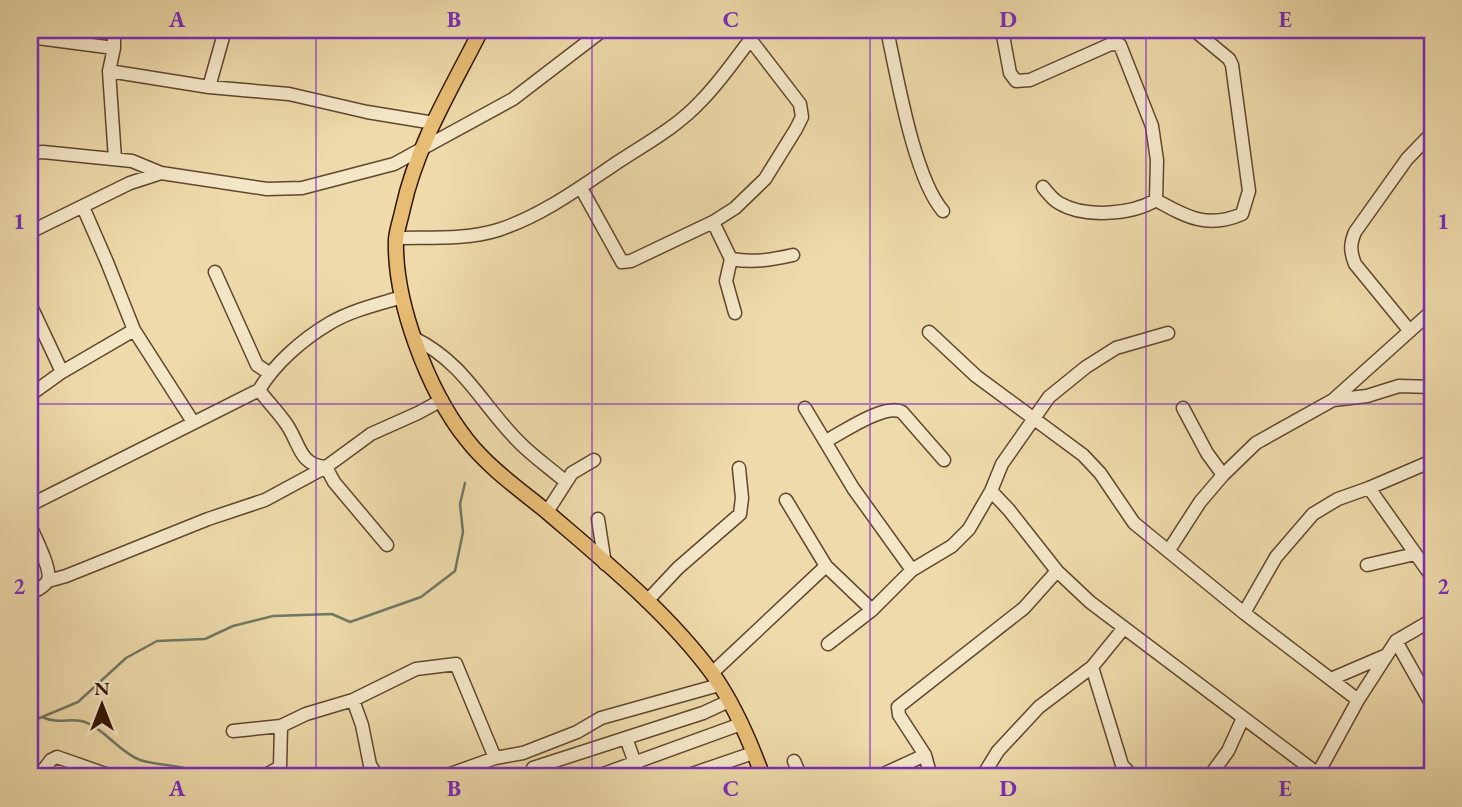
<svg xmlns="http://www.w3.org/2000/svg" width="1462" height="807" font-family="'EB Garamond',serif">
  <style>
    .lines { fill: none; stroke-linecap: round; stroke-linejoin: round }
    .stream { stroke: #707966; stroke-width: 2.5 }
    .minor-casing { stroke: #61472e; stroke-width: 15 }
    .major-casing { stroke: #321604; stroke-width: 17 }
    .minor { stroke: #f4e7c8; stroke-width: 12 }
    .major { stroke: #e7bd75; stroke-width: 14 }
    .grid { fill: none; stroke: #7b2cbf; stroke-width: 2; stroke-opacity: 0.55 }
    .neatline { fill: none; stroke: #7b2cbf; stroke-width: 2.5 }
    .grid-label { font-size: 23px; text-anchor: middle; font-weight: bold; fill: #7b2cbf }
  </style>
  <rect width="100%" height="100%" fill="#eedaaa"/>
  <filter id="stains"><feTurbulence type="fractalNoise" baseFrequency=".00286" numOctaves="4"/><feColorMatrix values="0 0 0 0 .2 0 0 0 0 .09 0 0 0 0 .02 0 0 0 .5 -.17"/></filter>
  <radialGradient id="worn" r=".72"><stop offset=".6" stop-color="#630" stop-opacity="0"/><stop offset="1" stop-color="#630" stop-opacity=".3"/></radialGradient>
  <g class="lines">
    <!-- stream -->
    <path class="stream" d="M 42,717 C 59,725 71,717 85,722 C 106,730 119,752 140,760 C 161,767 185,763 203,777
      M 30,722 L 78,702 L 126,658 L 157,641 L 205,639 L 233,626 L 273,616 L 332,614 L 350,622 L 421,597 L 455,571 L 463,532 L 460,504 L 465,483"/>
    <!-- minor casing -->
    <g class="minor-casing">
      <path id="minor" d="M 114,30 L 114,48 L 109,71 L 115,159
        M 887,30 C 897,76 914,178 943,211
        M 1002,30 L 1010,73 L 1016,81 L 1030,80 L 1111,44 L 1120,45 L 1152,126 L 1157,160 L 1156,200
        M 30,37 L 114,48
        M 109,71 L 209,87 L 289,94 L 367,112 L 434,123
        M 209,87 L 225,30
        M 30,153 L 43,152 L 132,161 L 161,173
        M 1043,187 C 1048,193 1052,199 1059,203 C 1084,218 1131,215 1156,200
        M 581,188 L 622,262 L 631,261 L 713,222 L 735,208 L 765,179 L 796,129 L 802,117 L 800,104 L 750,39
        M 1156,200 C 1186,217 1208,229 1242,214 L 1249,191 L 1232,65 L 1229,59 L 1194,30
        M 83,207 L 107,262 L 134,330 L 193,422
        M 713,222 L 731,259 L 726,281 L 735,313
        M 30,232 L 130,183 L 161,173 L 267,189 L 302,188 L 394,164 L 513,99 L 603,30
        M 396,238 C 429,237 466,240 498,230 C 541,216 578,189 615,164 C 645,144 676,128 701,101 C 723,79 739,53 758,30
        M 731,259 C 753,263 771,260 793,255
        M 215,272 L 257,365 L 269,373
        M 30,304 L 62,372
        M 1409,330 L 1355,264 C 1350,251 1350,244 1355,232 L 1407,159 L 1432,133
        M 929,332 L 976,376 L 1083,455 L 1100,473 L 1134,523 L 1244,613 L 1358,700
        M 414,338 C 464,363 480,402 517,440 C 531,455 550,468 566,482
        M 259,390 C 268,402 279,413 287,425 C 300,444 299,465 326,467 L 334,482 L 387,545
        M 30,395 L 62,372 L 134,330
        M 1333,400 L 1367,396 L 1399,386 L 1432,387
        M 805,408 L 853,488 L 912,570
        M 1183,408 L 1207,453 L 1223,475
        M 826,441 C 843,432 885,403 902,412 L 944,460
        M 1369,488 L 1432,577
        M 991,491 L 1009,510 L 1057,571 L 1090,602 L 1322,777
        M 30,505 L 259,390 C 275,363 303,339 330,323 C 352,310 379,304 402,297
        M 547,512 L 572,473 L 594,460
        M 598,519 L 605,564
        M 30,525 C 34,536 52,569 48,580 C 45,587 36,590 30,594
        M 1169,550 L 1200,502 L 1223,475 L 1256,443 L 1333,400 L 1432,311
        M 1367,565 L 1415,554
        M 826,566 L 872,610
        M 48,581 L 66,576 L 208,519 L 265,500 L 326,467 L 371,434 L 418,413 L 442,400
        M 647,601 L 678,568 L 740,514 L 742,498 L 739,468
        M 1244,613 L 1276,557 L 1313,514 L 1338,499 L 1369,488 L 1432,461
        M 1396,641 L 1432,705
        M 828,644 L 872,610 L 912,570 L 952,546 L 969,529 L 991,491 L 1002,464 L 1049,397 L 1086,367 L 1116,348 L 1168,333
        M 1092,667 L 1122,765 L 1133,777
        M 712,673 L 826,566 L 786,500
        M 1331,679 L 1387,655
        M 353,700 L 362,725 L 370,765 L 378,777
        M 233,731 L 281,726
        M 626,738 L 640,777
        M 794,761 L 801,777
        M 533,768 L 703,713 L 729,701
        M 38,777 L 51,760 L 57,757 L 114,777
        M 267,777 L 266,775 L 280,767 L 281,726 L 306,714 L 353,700 L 416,669 L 456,664 L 495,758
        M 442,777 L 495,758 L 523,753 L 577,732 L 601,718 L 719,685
        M 595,777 L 741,724
        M 683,777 L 753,753
        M 877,777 L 925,755
        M 931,777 L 925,755 L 899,715 L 898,707 L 1024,608 L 1057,571
        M 982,777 L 998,751 L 1039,707 L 1092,667 L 1123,629
        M 1209,777 L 1228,751 L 1243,718
        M 1316,777 L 1358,700 L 1396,641 L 1432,620
        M 1426,777 L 1432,765"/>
    </g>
    <!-- major casing -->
    <g class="major-casing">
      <path id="major" d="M 481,30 C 452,88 417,144 403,208 C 401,218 397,229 396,239 C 394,302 428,391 467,440 C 489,468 519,489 546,511 C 604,561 666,611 712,673 C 734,704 750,741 763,777"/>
    </g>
    <!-- minor -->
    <use href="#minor" class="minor"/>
    <!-- major -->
    <use href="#major" class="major"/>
  </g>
  <!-- grid -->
  <path class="grid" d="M 316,30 L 316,777M 592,30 L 592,777M 870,30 L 870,777M 1146,30 L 1146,777M 30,404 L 1432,404"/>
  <!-- margin -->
  <rect width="1462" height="807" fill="none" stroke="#eedaaa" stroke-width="77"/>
  <!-- north arrow -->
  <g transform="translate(102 705)" stroke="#f4e7c8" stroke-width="5" paint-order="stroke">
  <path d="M0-5L12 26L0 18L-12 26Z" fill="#321604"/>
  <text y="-10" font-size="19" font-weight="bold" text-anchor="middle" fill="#321604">N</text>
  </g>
  <rect x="38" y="38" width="1386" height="730" class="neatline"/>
  <g class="grid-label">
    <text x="177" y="27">A</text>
    <text x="454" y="27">B</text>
    <text x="731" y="27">C</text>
    <text x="1008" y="27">D</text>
    <text x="1285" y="27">E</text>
    <text x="19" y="229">1</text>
    <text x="1443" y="229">1</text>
    <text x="19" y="594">2</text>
    <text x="1443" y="594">2</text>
    <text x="177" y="796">A</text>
    <text x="454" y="796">B</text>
    <text x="731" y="796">C</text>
    <text x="1008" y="796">D</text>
    <text x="1285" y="796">E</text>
  </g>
  <rect width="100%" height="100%" filter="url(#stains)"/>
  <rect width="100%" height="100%" fill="url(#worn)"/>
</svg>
